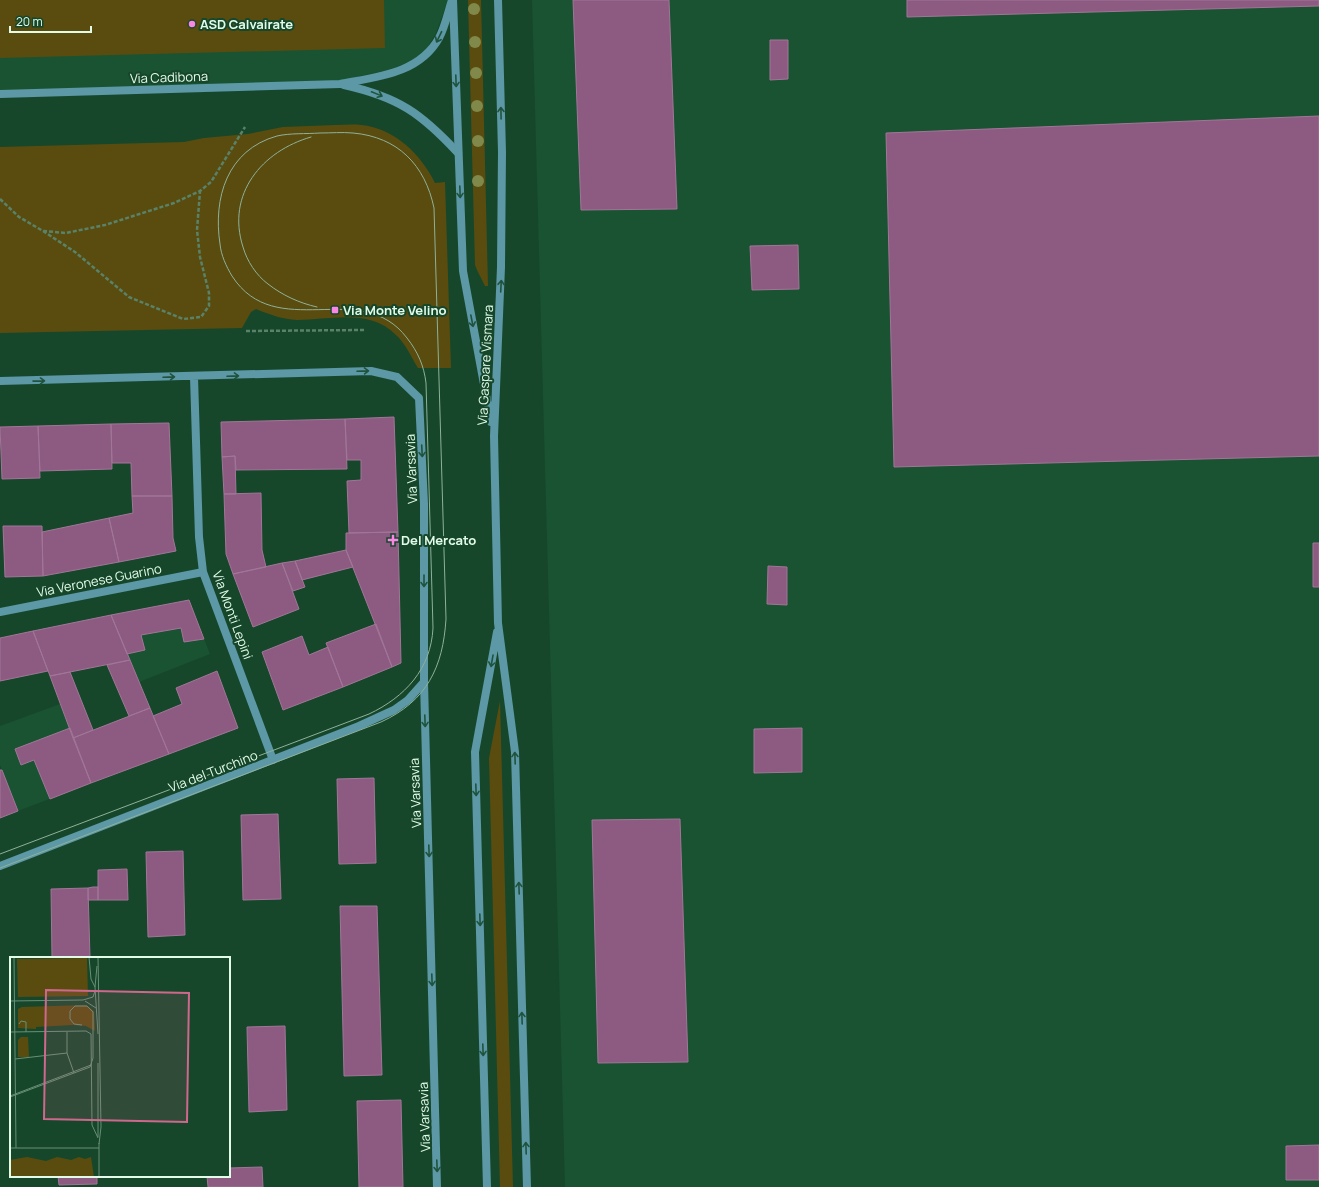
<svg xmlns="http://www.w3.org/2000/svg" width="1319" height="1187" font-family="Manrope,sans-serif">
  <style>
    .built { fill: #195332 }
    .green { fill: #5a4c0f }
    .building { fill: #8d5b82; stroke: #a17697 }
    .lines { fill: none; stroke-linecap: round; stroke-linejoin: round }
    .path { stroke: #598269; stroke-width: 2.5; stroke-dasharray: 4 2; stroke-linecap: butt }
    .service { stroke: #5c98a6; stroke-width: 8 }
    .minor { stroke: #5c98a6; stroke-width: 8 }
    .tertiary { stroke: #5c98a6; stroke-width: 8 }
    .tram { stroke: #8eb19b; stroke-width: 1 }
    .tree { fill: #80884a }
    .oneway { stroke: #20533d }
    .poi-dot { fill: #fb86e4; stroke: #16472b; stroke-width: 1.5 }
    .labels { text-anchor: middle; dominant-baseline: central; stroke-width: 4; stroke-linejoin: round; paint-order: stroke }
    .poi-label { font-size: 13px; font-weight: bold; fill: #e3fcea; stroke: #16472b; text-anchor: start }
    .street-label { font-size: 13px; fill: #e3fcea; stroke: #16472b }
    .inset-road { fill: none; stroke: #688f77; stroke-width: 1 }
    .view { fill: #ce688d; fill-opacity: 0.15; stroke: #ce688d; stroke-width: 2 }
    .inset-edge { fill: none; stroke: #e3fcea; stroke-width: 2 }
  </style>
  <rect width="100%" height="100%" fill="#16472b"/>
  <!-- built -->
  <path class="built" d="M 0,0 L 448,0 L 436,33 L 426,50 L 413,61 L 388,70 L 338,81 L 0,93 Z
    M 532,0 L 1319,0 L 1319,1187 L 565,1187 Z
    M 189,600 L 210,654 L 139,682 L 111,615 Z
    M 60,704 L 91,783 L 18,811 L 0,765 L 0,726 Z"/>
  <!-- green -->
  <path class="green" d="M 0,0 L 384,0 L 385,48 L 0,58 Z
    M 468,0 L 481,0 L 488,286 L 485,286 L 477,270 L 475,265 Z
    M 336,125 C 344,125 353,124 361,125 C 394,128 421,154 435,183 L 445,182 L 451,368 L 418,368 C 411,357 406,344 396,335 C 369,308 331,320 297,320 C 283,319 270,315 256,309 L 251,312 L 242,328 L 0,333 L 0,147 L 184,142 L 204,138 L 248,134 L 283,127 Z
    M 500,701 L 513,1187 L 500,1187 L 489,758 Z"/>
  <!-- building -->
  <path class="building" d="M 573,0 L 669,0 L 677,209 L 581,210 Z
    M 907,0 L 1319,0 L 1319,6 L 907,17 Z
    M 770,40 L 788,40 L 788,79 L 770,80 Z
    M 1319,116 L 1319,456 L 894,467 L 886,133 Z
    M 798,245 L 799,289 L 752,290 L 750,246 Z
    M 394,417 L 398,532 L 349,533 L 347,481 L 361,480 L 361,460 L 347,460 L 345,419 Z
    M 345,419 L 347,469 L 236,470 L 235,456 L 222,457 L 221,422 Z
    M 169,423 L 172,496 L 132,496 L 131,463 L 112,463 L 111,424 Z
    M 111,424 L 112,469 L 40,471 L 38,426 Z
    M 38,426 L 40,478 L 2,479 L 0,427 Z
    M 235,456 L 236,494 L 224,494 L 222,457 Z
    M 261,493 L 262,550 L 266,567 L 233,574 L 226,554 L 224,494 Z
    M 132,496 L 172,496 L 173,538 L 176,551 L 119,562 L 109,518 L 133,513 Z
    M 109,518 L 119,562 L 43,576 L 42,532 Z
    M 3,526 L 42,526 L 43,576 L 5,577 Z
    M 398,532 L 401,663 L 392,667 L 346,550 L 346,533 Z
    M 1313,543 L 1319,543 L 1319,587 L 1313,587 Z
    M 346,550 L 353,567 L 302,580 L 295,561 Z
    M 295,561 L 305,587 L 293,591 L 282,563 Z
    M 282,563 L 299,609 L 253,627 L 233,574 Z
    M 768,566 L 787,567 L 787,605 L 767,604 Z
    M 189,600 L 204,639 L 184,642 L 181,628 L 141,635 L 145,650 L 127,654 L 111,615 Z
    M 111,615 L 130,660 L 50,676 L 33,631 Z
    M 376,624 L 392,667 L 343,687 L 326,643 Z
    M 33,631 L 48,671 L 0,681 L 0,638 Z
    M 302,636 L 309,655 L 328,647 L 343,687 L 283,710 L 262,652 Z
    M 130,660 L 150,708 L 129,716 L 107,665 Z
    M 217,671 L 238,728 L 169,754 L 153,716 L 182,704 L 176,688 Z
    M 70,672 L 93,730 L 73,738 L 50,676 Z
    M 150,708 L 169,754 L 91,783 L 73,738 Z
    M 70,728 L 91,783 L 50,799 L 34,760 L 21,765 L 15,749 Z
    M 802,728 L 802,772 L 754,773 L 754,729 Z
    M 0,770 L 2,770 L 18,811 L 0,818 Z
    M 374,778 L 376,863 L 339,864 L 337,779 Z
    M 278,814 L 281,899 L 243,900 L 241,815 Z
    M 680,819 L 688,1062 L 598,1063 L 592,820 Z
    M 183,851 L 185,935 L 148,937 L 146,852 Z
    M 127,869 L 128,900 L 98,900 L 98,870 Z
    M 93,887 L 98,887 L 98,900 L 88,900 L 88,888 Z
    M 88,888 L 90,958 L 52,958 L 51,889 Z
    M 340,906 L 377,906 L 382,1075 L 344,1076 Z
    M 285,1026 L 287,1110 L 249,1112 L 247,1027 Z
    M 401,1100 L 403,1187 L 359,1187 L 357,1101 Z
    M 1319,1145 L 1319,1180 L 1286,1180 L 1286,1146 Z
    M 262,1167 L 263,1187 L 208,1187 L 207,1176 L 229,1176 L 229,1168 Z
    M 58,1176 L 97,1176 L 97,1184 L 59,1185 Z"/>
  <g class="lines">
    <!-- path -->
    <path class="path" d="M 0,199 L 19,217 L 43,231 L 66,233 L 105,225 L 174,203 L 200,191 L 211,182 L 245,127
      M 43,231 L 75,252 L 129,297 L 183,319 L 201,317 L 209,306 L 209,293 L 200,257 L 197,230 L 200,191
      M 246,331 L 365,330"/>
    <!-- service -->
    <path class="service" d="M 424,682 L 437,1187"/>
    <!-- minor -->
    <path class="minor" d="M 344,85 C 398,97 421,113 458,153
      M 0,94 L 340,84 C 376,77 419,74 439,38 C 445,27 448,12 452,0
      M 194,377 L 199,537 L 203,572 L 273,760
      M 0,381 L 371,371 L 397,377 L 419,398 L 424,504 L 424,682 L 408,700 L 394,710 L 359,726 L 0,866
      M 0,612 L 203,572"/>
    <!-- tertiary -->
    <path class="tertiary" d="M 453,0 L 463,271 L 491,422
      M 498,0 L 502,152 L 501,267 L 494,436 L 498,623 L 515,752 L 527,1187
      M 487,1187 L 475,752 L 497,632"/>
    <!-- tram -->
    <path class="tram" d="M 311,137 C 262,151 226,194 243,247 C 247,261 256,275 268,284 C 282,295 299,303 317,307
      M 0,854 L 369,714 C 405,697 431,669 433,628 L 426,383 C 424,366 418,352 407,338 C 361,277 276,344 232,276 C 226,266 221,255 220,244 C 213,198 227,150 277,136 C 290,133 306,134 320,133 C 331,133 342,132 353,133 C 398,137 425,165 434,208 L 446,619 C 443,667 427,701 381,722 L 0,868"/>
  </g>
  <!-- trees -->
  <g class="tree">
    <circle cx="474" cy="9" r="6"/>
    <circle cx="475" cy="42" r="6"/>
    <circle cx="476" cy="73" r="6"/>
    <circle cx="477" cy="106" r="6"/>
    <circle cx="478" cy="141" r="6"/>
    <circle cx="478" cy="181" r="6"/>
  </g>
  <!-- one-way arrows -->
  <defs><path id="oneway-shaft" d="M-6 0H5M1.5-3L5.5 0L1.5 3" fill="none" stroke-width="1.6" stroke-linecap="round" stroke-linejoin="round"/></defs>
  <g class="oneway">
    <use href="#oneway-shaft" transform="translate(439 37) rotate(116)"/>
    <use href="#oneway-shaft" transform="translate(456 81) rotate(88)"/>
    <use href="#oneway-shaft" transform="translate(377 94) rotate(22)"/>
    <use href="#oneway-shaft" transform="translate(501 113) rotate(-91)"/>
    <use href="#oneway-shaft" transform="translate(460 192) rotate(88)"/>
    <use href="#oneway-shaft" transform="translate(501 286) rotate(-87)"/>
    <use href="#oneway-shaft" transform="translate(472 321) rotate(79)"/>
    <use href="#oneway-shaft" transform="translate(363 371) rotate(-2)"/>
    <use href="#oneway-shaft" transform="translate(233 376) rotate(-2)"/>
    <use href="#oneway-shaft" transform="translate(169 377) rotate(-2)"/>
    <use href="#oneway-shaft" transform="translate(39 381) rotate(-1)"/>
    <use href="#oneway-shaft" transform="translate(422 451) rotate(87)"/>
    <use href="#oneway-shaft" transform="translate(424 581) rotate(90)"/>
    <use href="#oneway-shaft" transform="translate(492 661) rotate(100)"/>
    <use href="#oneway-shaft" transform="translate(425 721) rotate(88)"/>
    <use href="#oneway-shaft" transform="translate(515 758) rotate(-92)"/>
    <use href="#oneway-shaft" transform="translate(476 790) rotate(88)"/>
    <use href="#oneway-shaft" transform="translate(429 851) rotate(88)"/>
    <use href="#oneway-shaft" transform="translate(519 888) rotate(-92)"/>
    <use href="#oneway-shaft" transform="translate(480 920) rotate(88)"/>
    <use href="#oneway-shaft" transform="translate(432 980) rotate(88)"/>
    <use href="#oneway-shaft" transform="translate(522 1018) rotate(-92)"/>
    <use href="#oneway-shaft" transform="translate(483 1050) rotate(88)"/>
    <use href="#oneway-shaft" transform="translate(526 1148) rotate(-92)"/>
    <use href="#oneway-shaft" transform="translate(437 1166) rotate(88)"/>
  </g>
  <!-- markers -->
  <g class="poi-dot">
    <circle cx="192" cy="24" r="4"/>
    <rect x="331" y="306" width="8" height="8" rx="2"/>
    <path d="M391 534h4v4h4v4h-4v4h-4v-4h-4v-4h4z"/>
  </g>
  <g class="labels">
    <!-- poi labels -->
    <g class="poi-label">
      <text x="200" y="24">ASD Calvairate</text>
      <text x="343" y="310">Via Monte Velino</text>
      <text x="401" y="540">Del Mercato</text>
    </g>
    <!-- street labels -->
    <g class="street-label">
      <text transform="translate(169 77) rotate(-2)">Via Cadibona</text>
      <text transform="translate(485 365) rotate(-87)">Via Gaspare Vismara</text>
      <text transform="translate(411 469) rotate(-92)">Via Varsavia</text>
      <text transform="translate(99 580) rotate(-11)">Via Veronese Guarino</text>
      <text transform="translate(233 615) rotate(70)">Via Monti Lepini</text>
      <text transform="translate(213 771) rotate(-21)">Via del Turchino</text>
      <text transform="translate(415 793) rotate(-92)">Via Varsavia</text>
      <text transform="translate(424 1117) rotate(-92)">Via Varsavia</text>
    </g>
  </g>
  <!-- overview -->
  <g transform="translate(10 957)">
    <rect width="220" height="220" fill="#16472b"/>
    <path d="M 77,1 L 78,39 L 8,40 L 7,2 ZM 76,48 L 84,54 L 85,74 L 76,69 L 63,68 L 26,70 L 26,72 L 8,71 L 8,52 L 12,50 ZM 11,80 L 18,80 L 19,100 L 8,100 L 8,83 ZM 17,200 L 36,204 L 47,200 L 61,203 L 69,200 L 75,202 L 81,200 L 84,220 L 0,220 L 0,203 Z" fill="#5a4c0f"/>
    <path class="inset-road" d="M 4,0 L 6,191M 79,0 L 81,22 L 85,30M 88,0 L 91,170 L 89,187M 87,9 L 85,30 L 88,77M 0,44 L 73,43 L 83,40 L 85,34M 75,44 L 86,51M 9,67 L 11,64 L 16,65 L 16,75M 0,75 L 76,74 L 81,77 L 82,168 L 88,181M 57,75 L 57,96 L 64,116M 5,102 L 57,96M 0,139 L 81,108M 0,140 L 80,110 L 83,101 L 83,55 L 77,49 L 65,49 L 60,54 L 60,62 L 64,67 L 72,68M 88,180 L 88,106M 89,186 L 89,220M 0,191 L 89,191"/>
    <path class="view" d="M 36,33 L 179,36 L 177,165 L 34,162 Z"/>
    <rect width="220" height="220" class="inset-edge"/>
  </g>
  <!-- scale -->
  <path d="M10 26v6h81v-6" fill="none" stroke="#e3fcea" stroke-width="2"/>
  <text x="16" y="26" font-size="12" fill="#e3fcea" stroke="#16472b" stroke-width="3" paint-order="stroke">20 m</text>
</svg>
